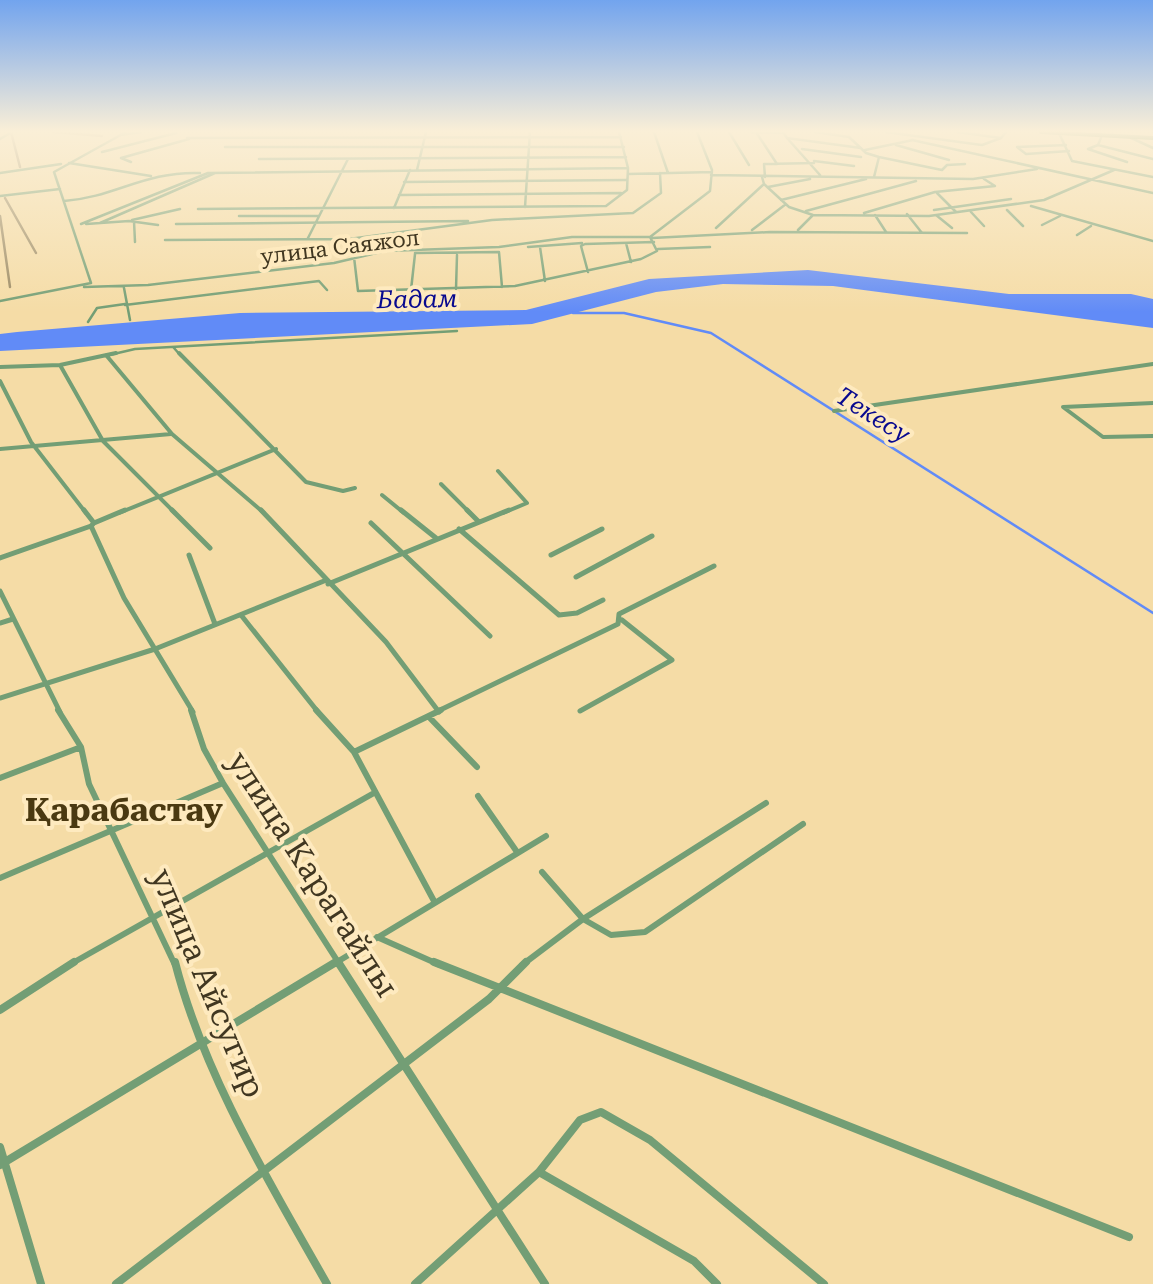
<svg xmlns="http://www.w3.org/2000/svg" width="1153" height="1284" font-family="'Roboto Serif',serif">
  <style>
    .water { fill: #618bf7 }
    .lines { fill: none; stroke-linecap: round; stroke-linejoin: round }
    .stream { stroke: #618bf7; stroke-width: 2.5 }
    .minor-far4 { stroke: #739e75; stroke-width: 2.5 }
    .minor-far3 { stroke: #739e75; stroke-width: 4 }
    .minor-far2 { stroke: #739e75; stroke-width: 5 }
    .minor-far1 { stroke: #739e75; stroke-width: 6 }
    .minor { stroke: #739e75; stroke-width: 8 }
    .major { stroke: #1c6127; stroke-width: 4 }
    .rail { stroke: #9a8963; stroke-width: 2.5 }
    .labels { text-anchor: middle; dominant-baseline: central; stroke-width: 8; stroke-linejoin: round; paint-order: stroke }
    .far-street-label { font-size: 22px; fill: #413721; stroke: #feeabf }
    .far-water-label { font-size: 25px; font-style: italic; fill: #08098f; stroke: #feeabf }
    .quarter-label { font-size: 32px; font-weight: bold; fill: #4a3911; stroke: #feeabf }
    .near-street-label { font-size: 32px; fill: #413721; stroke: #feeabf }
  </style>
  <rect width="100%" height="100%" fill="#f5dca6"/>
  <!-- water -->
  <path class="water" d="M 808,270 L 1009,294 L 1131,294 L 1153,299 L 1153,328 L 833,286 L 723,284 L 656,292 L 532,324 L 0,351 L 0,334 L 17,332 L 240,313 L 526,310 L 649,279 Z"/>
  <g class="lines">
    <!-- stream -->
    <path class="stream" d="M 573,313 L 624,313 L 711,333 L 1153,613"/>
    <!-- minor-far4 -->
    <path class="minor-far4" d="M 654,132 L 668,173
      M 729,132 L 749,165
      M 751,132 L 784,133
      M 756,132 L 777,164
      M 783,132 L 787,138 L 861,148
      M 815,132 L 849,137 L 866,153 L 879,157 L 942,170 L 947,165 L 965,164
      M 886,132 L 982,145 L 1001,138
      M 957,132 L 1001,138 L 1006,132
      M 1059,133 L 1072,161 L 1153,177
      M 120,135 L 141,132
      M 1102,135 L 1098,145 L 1088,149 L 1127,162
      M 1127,136 L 1153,148
      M 187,138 L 621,137
      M 787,138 L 820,175
      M 0,139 L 12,132
      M 912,140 L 1153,193
      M 896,145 L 949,160
      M 1066,145 L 1017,147 L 1026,154 L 1069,151
      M 1098,145 L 1153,159
      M 225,147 L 624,147
      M 802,149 L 861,157
      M 865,150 L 913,140
      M 102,152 L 176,133
      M 259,159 L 626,157
      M 814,161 L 854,166
      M 131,162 L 121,158 L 189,139
      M 69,163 L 151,176
      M 417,170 L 426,132
      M 0,173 L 61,164
      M 628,174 L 712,172
      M 711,175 L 973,179 L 1037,169
      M 765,177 L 764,164 L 814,163
      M 874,177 L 879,157
      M 404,182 L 626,180
      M 764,184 L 789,207 L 813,215 L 929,216 L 1044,200 L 1114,170
      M 768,187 L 810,179
      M 937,193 L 956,212
      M 399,195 L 621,193
      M 0,196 L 60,189
      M 781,200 L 866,179
      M 64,201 C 116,197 144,171 200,173
      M 1031,206 L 1153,241
      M 525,207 L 530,132
      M 394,208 L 410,170
      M 198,209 L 606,206 L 627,190 L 628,168 L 619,132
      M 934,210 L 1011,199
      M 1007,210 L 1023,226
      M 806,211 L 916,181
      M 971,212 L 984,226
      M 864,213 L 935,192 L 995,186 L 984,179
      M 907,214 L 922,233
      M 875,215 L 886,232
      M 936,215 L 952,228
      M 239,216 L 318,216
      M 132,220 L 180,209
      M 134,221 L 135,242
      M 100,223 L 215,173
      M 81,224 L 208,173 L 628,168
      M 86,224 L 129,221 L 158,225
      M 176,224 L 468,221
      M 1042,225 L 1060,216
      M 716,228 L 764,184 L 762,177
      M 752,230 L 786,204
      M 798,230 L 813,215
      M 1077,235 L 1091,226
      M 308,238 L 348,159
      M 652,238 L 770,232 L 967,233
      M 165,240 L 349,239
      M 626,243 L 631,262
      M 528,247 L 582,243
      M 540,247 L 545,281
      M 658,249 L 710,247
      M 378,250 L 349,239 L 492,220 L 633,213 L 661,193 L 660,173
      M 415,253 L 499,252 L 502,287
      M 354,257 L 358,291 L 515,286 L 641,259 L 657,251 L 650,237
      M 588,272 L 581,246 L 585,244 L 654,242
      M 84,287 L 148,285 L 334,263 L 385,251 L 499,247 L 572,237 L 650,237 L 710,191 L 712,170 L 697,132
      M 124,288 L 130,320
      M 456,289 L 457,255
      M 411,290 L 415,254
      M 0,301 L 91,283 L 54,172 L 126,132
      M 125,305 L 319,281 L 327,290
      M 88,322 L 97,308 L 125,304
      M 174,348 L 181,356
      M 105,356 L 135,349 L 457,331"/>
    <!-- minor-far3 -->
    <path class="minor-far3" d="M 179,353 L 306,482 L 343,491 L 355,488
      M 106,355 L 172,434 L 264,513
      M 60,365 L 103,441 L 175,513
      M 0,367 L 60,365 L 116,353
      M 0,381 L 31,442 L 86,513
      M 1153,403 L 1063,407 L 1103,437 L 1153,436
      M 834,411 L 1153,364
      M 0,449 L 171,434
      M 498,471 L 527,503 L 503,513
      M 441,484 L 470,513
      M 382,495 L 404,513
      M 119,513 L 276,449"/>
    <!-- minor-far2 -->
    <path class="minor-far2" d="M 84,510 L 94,523 L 91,526 L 124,598 L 193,712
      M 172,510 L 210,548
      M 261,510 L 386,642 L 439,712
      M 401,510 L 436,538
      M 467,510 L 478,521
      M 94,523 L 125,510
      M 371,523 L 490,636
      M 459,529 L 559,615 L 577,613 L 603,600
      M 189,555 L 215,624
      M 551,555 L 602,529
      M 0,558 L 91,526
      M 576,577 L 652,536
      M 328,584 L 509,510
      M 0,591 L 60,712
      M 241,615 L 318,712
      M 0,623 L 13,619
      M 0,698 L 155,649 L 324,581
      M 580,711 L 672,660 L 622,620
      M 436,712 L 618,624 L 619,614 L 714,566"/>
    <!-- minor-far1 -->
    <path class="minor-far1" d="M 58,710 L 81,747 L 89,784 L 175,965
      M 191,710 L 204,749 L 223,783 L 340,965
      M 316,710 L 354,752 L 434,901
      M 429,717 L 477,767
      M 354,752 L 441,710
      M 0,778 L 81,747
      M 478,796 L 517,852
      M 766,803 L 583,919 L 611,935 L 645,932 L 803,824
      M 0,878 L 223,783
      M 377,937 L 440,965
      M 69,965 L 374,793
      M 332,965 L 546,836
      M 522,965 L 583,919 L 542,872"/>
    <!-- minor -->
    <path class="minor" d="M 175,962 C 204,1076 270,1183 327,1284
      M 338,962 L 545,1284
      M 434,962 L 1129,1237
      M 0,1010 L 74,962
      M 0,1147 L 41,1284
      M 0,1165 L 336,962
      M 539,1172 L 694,1261 L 717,1284
      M 116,1284 L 489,999 L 526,962
      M 415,1284 L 539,1172 L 580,1120 L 601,1112 L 650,1140 L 824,1284"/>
    <!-- major -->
    <path class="major" d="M 1041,132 L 1153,138"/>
    <!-- rail -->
    <path class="rail" d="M 11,132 L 20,167
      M 54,132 L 102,136
      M 5,198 L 36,253
      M 0,216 L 10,287"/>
  </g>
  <!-- sky -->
  <linearGradient id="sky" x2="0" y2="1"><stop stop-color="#72a4ee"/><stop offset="0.42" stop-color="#faefd7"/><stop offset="1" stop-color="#faefd7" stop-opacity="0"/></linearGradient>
  <rect width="1153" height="312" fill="url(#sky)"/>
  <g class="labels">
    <!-- far-street labels -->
    <g class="far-street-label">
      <text transform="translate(340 247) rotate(-7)">улица Саяжол</text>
    </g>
    <!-- far-water labels -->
    <g class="far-water-label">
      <text transform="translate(417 299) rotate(-1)">Бадам</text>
      <text transform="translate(873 415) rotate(32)">Текесу</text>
    </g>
    <!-- quarter labels -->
    <g class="quarter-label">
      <text x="124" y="810">Қарабастау</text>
    </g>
    <!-- near-street labels -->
    <g class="near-street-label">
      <text transform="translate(313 874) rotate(57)">улица Карагайлы</text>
      <text transform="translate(208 983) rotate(67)">улица Айсугир</text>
    </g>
  </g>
</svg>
